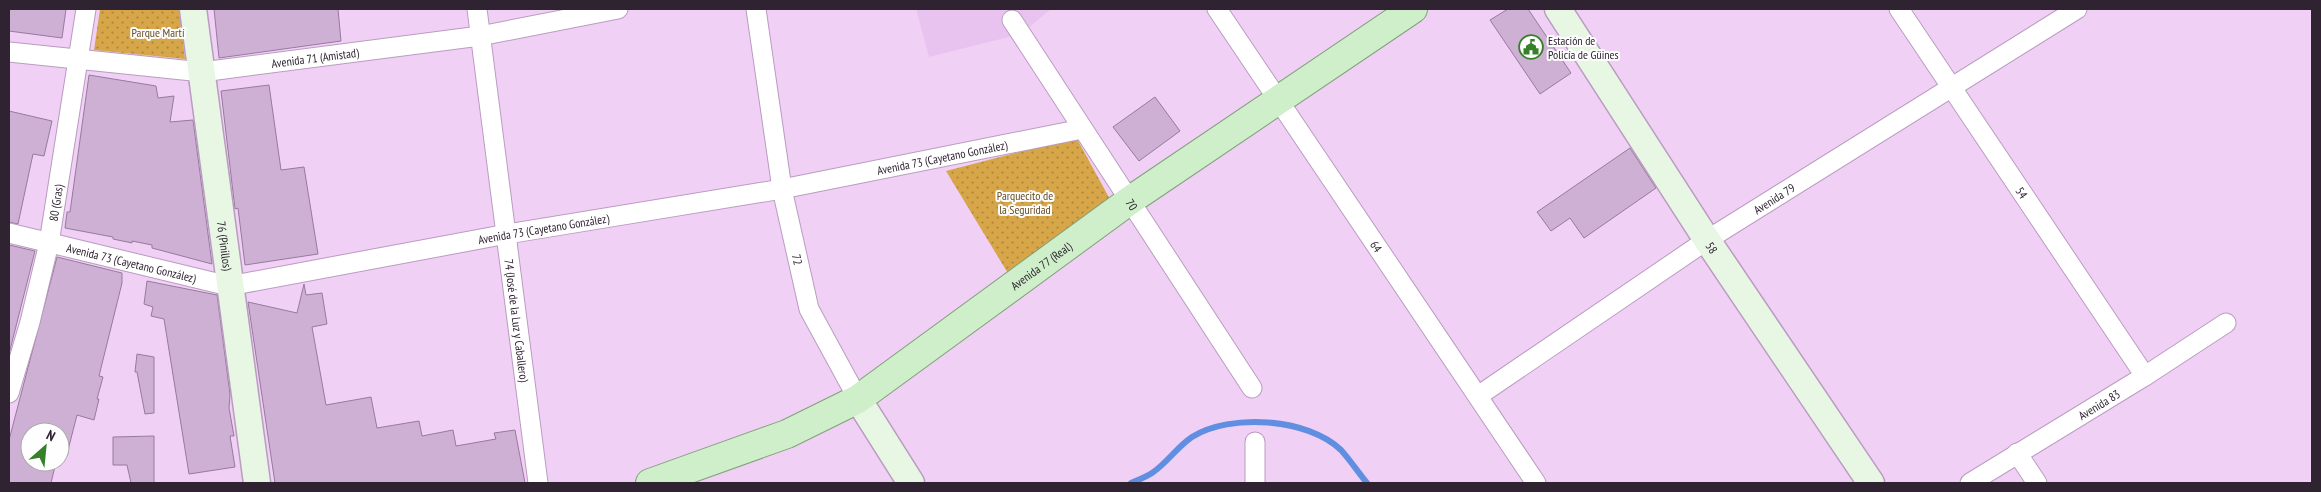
<svg xmlns="http://www.w3.org/2000/svg" width="2321" height="492" font-family="'PT Sans Narrow',sans-serif">
  <style>
    .built { fill: #e9c3f0 }
    .park { fill: url(#park-dots) }
    .lines { fill: none; stroke-linecap: round; stroke-linejoin: round }
    .stream { stroke: #608ee0; stroke-width: 6 }
    .building { fill: #cfb0d5; stroke: #977a9d }
    .street-casing { stroke: #ba9cc0; stroke-width: 21 }
    .secondary-casing { stroke: #ba9cc0; stroke-width: 29 }
    .primary-casing { stroke: #82a07c; stroke-width: 30 }
    .street { stroke: #fff; stroke-width: 19 }
    .secondary { stroke: #e7f7e4; stroke-width: 26 }
    .primary { stroke: #ceefc9; stroke-width: 28 }
    .labels { text-anchor: middle; dominant-baseline: central; stroke-width: 4; stroke-linejoin: round; paint-order: stroke }
    .park-label { font-size: 12px; fill: #634d23; stroke: #fefefe }
    .poi-label { font-size: 12px; fill: #2f2331; stroke: #fefefe; text-anchor: start }
    .street-label { font-size: 12px; fill: #2f2331; stroke: #fefefe }
  </style>
  <defs>
    <pattern id="park-dots" width="8" height="8" patternUnits="userSpaceOnUse" patternTransform="scale(1.25)"><rect width="8" height="8" fill="#d6a649"/><path d="M2 2h.1M6 6h.1" fill="none" stroke="#ae873d" stroke-width="1.8" stroke-linecap="round"/></pattern>
  </defs>
  <rect width="100%" height="100%" fill="#f1d0f6"/>
  <!-- built -->
  <path class="built" d="M 916,9 L 1051,9 L 1021,34 L 929,57 Z"/>
  <!-- park -->
  <path class="park" d="M 100,9 L 179,9 L 185,59 L 94,50 Z
    M 1076,137 L 1112,203 L 1009,275 L 946,171 Z"/>
  <g class="lines">
    <!-- stream -->
    <path class="stream" d="M 1131,483 C 1138,480 1146,477 1152,473 C 1167,463 1177,447 1192,437 C 1230,413 1308,418 1341,450 C 1350,460 1358,472 1367,483"/>
  </g>
  <!-- building -->
  <path class="building" d="M 9,9 L 66,9 L 62,38 L 9,31 Z
    M 214,9 L 338,9 L 341,41 L 219,58 Z
    M 1508,9 L 1528,9 L 1571,73 L 1540,94 L 1490,20 Z
    M 89,75 L 156,86 L 158,98 L 174,96 L 170,122 L 193,120 L 212,264 L 152,248 L 152,245 L 132,241 L 132,243 L 113,239 L 113,237 L 65,228 L 67,212 L 70,212 Z
    M 269,85 L 281,170 L 304,167 L 318,254 L 245,265 L 238,208 L 235,209 L 221,91 Z
    M 1155,97 L 1180,131 L 1139,161 L 1113,127 Z
    M 9,111 L 52,121 L 44,156 L 33,154 L 18,224 L 9,222 Z
    M 1630,148 L 1656,188 L 1584,238 L 1570,218 L 1551,231 L 1537,212 Z
    M 9,245 L 35,251 L 9,354 Z
    M 57,257 L 122,273 L 122,283 L 99,376 L 103,377 L 97,399 L 99,399 L 94,420 L 77,415 L 67,454 L 60,452 L 60,432 L 30,432 L 30,462 L 56,462 L 51,483 L 9,483 L 9,440 Z
    M 147,281 L 217,295 L 230,394 L 229,408 L 234,436 L 230,436 L 235,467 L 189,474 L 164,319 L 151,316 L 153,307 L 144,304 Z
    M 304,284 L 306,295 L 322,293 L 327,324 L 312,327 L 326,405 L 371,397 L 377,428 L 419,421 L 422,436 L 453,430 L 456,446 L 496,439 L 494,433 L 515,430 L 525,483 L 275,483 L 248,302 L 297,313 Z
    M 137,354 L 154,357 L 154,413 L 145,414 L 137,372 L 135,372 Z
    M 154,436 L 154,483 L 131,483 L 127,465 L 113,465 L 113,437 Z"/>
  <g class="lines">
    <!-- street casing -->
    <g class="street-casing">
      <g id="street">
        <path id="s1" d="M 477,9 L 538,483"/>
        <path id="s2" d="M 756,9 L 782,189 L 809,309 L 858,399"/>
        <path id="s3" d="M 1217,9 L 1536,483"/>
        <path id="s4" d="M 1899,9 L 2145,376"/>
        <path id="s5" d="M 1012,20 L 1252,388"/>
        <path id="s6" d="M 9,52 L 202,72 L 480,36 L 618,9"/>
        <path id="s7" d="M 9,233 L 229,286 L 507,234 L 782,189 L 1082,129"/>
        <path id="s8" d="M 9,393 L 30,322 L 49,243 L 86,9"/>
        <path id="s9" d="M 1478,396 L 1707,240 L 2077,9"/>
        <path d="M 1255,442 L 1255,483"/>
        <path d="M 2017,453 L 2037,483"/>
        <path id="s10" d="M 1970,483 L 2145,376 L 2226,323"/>
      </g>
    </g>
    <!-- secondary casing -->
    <g class="secondary-casing">
      <g id="secondary">
        <path id="s11" d="M 193,9 L 257,483"/>
        <path id="s12" d="M 1558,9 L 1707,240 L 1871,483"/>
        <path d="M 858,399 L 911,483"/>
      </g>
    </g>
    <!-- primary casing -->
    <g class="primary-casing">
      <g id="primary">
        <path id="s13" d="M 650,483 L 787,434 L 858,399 L 1129,201 L 1413,9"/>
      </g>
    </g>
    <!-- street -->
    <use href="#street" class="street"/>
    <!-- secondary -->
    <use href="#secondary" class="secondary"/>
    <!-- primary -->
    <use href="#primary" class="primary"/>
  </g>
  <!-- icons -->
  <defs>
    <g id="civic-ring" transform="scale(1.25)"><circle r="9.5" fill="#fefefe" stroke="#358029" stroke-width="1.5"/><path d="M-.6-6.5H3V-4.5H.6V-3L4-1V1h2V6H-6V1h2V-1L-.6-3ZM-1.2 2.5V6h2.4V2.5Z" fill="#358029"/></g>
  </defs>
  <g fill-rule="evenodd">
    <use href="#civic-ring" x="1531" y="47"/>
  </g>
  <g class="labels">
    <!-- park labels -->
    <g class="park-label">
      <text x="158" y="32">Parque Martí</text>
      <text x="1025" y="195">Parquecito de<tspan x="1025" dy="14">la Seguridad</tspan></text>
    </g>
    <!-- poi labels -->
    <g class="poi-label">
      <text x="1548" y="40">Estación de<tspan x="1548" dy="14">Policía de Güines</tspan></text>
    </g>
    <!-- street labels -->
    <g class="street-label">
      <text stroke="none"><textPath href="#s6" startOffset="308">Avenida 71 (Amistad)</textPath></text>
      <text stroke="none"><textPath href="#s7" startOffset="951">Avenida 73 (Cayetano González)</textPath></text>
      <text stroke="none"><textPath href="#s4" startOffset="221">54</textPath></text>
      <text stroke="none"><textPath href="#s9" startOffset="356">Avenida 79</textPath></text>
      <text stroke="none"><textPath href="#s8" startOffset="196">80 (Gras)</textPath></text>
      <text stroke="none"><textPath href="#s5" startOffset="220">70</textPath></text>
      <text stroke="none"><textPath href="#s7" startOffset="546">Avenida 73 (Cayetano González)</textPath></text>
      <text stroke="none"><textPath href="#s11" startOffset="239">76 (Pinillos)</textPath></text>
      <text stroke="none"><textPath href="#s3" startOffset="286">64</textPath></text>
      <text stroke="none"><textPath href="#s12" startOffset="284">58</textPath></text>
      <text stroke="none"><textPath href="#s2" startOffset="254">72</textPath></text>
      <text stroke="none"><textPath href="#s7" startOffset="126">Avenida 73 (Cayetano González)</textPath></text>
      <text stroke="none"><textPath href="#s13" startOffset="451">Avenida 77 (Real)</textPath></text>
      <text stroke="none"><textPath href="#s1" startOffset="314">74 (José de la Luz y Caballero)</textPath></text>
      <text stroke="none"><textPath href="#s10" startOffset="151">Avenida 83</textPath></text>
    </g>
  </g>
  <!-- border -->
  <rect width="2321" height="492" fill="none" stroke="#2f2331" stroke-width="20"/>
  <!-- north arrow -->
  <g transform="translate(45 447) rotate(27)"><circle r="24" fill="#fefefe" stroke="#aba6ac"/>
  <path d="M0-4L9 19L0 12L-9 19Z" fill="#358029"/>
  <text y="-8" font-size="14" font-weight="bold" text-anchor="middle" fill="#2f2331">N</text>
  </g>
</svg>
